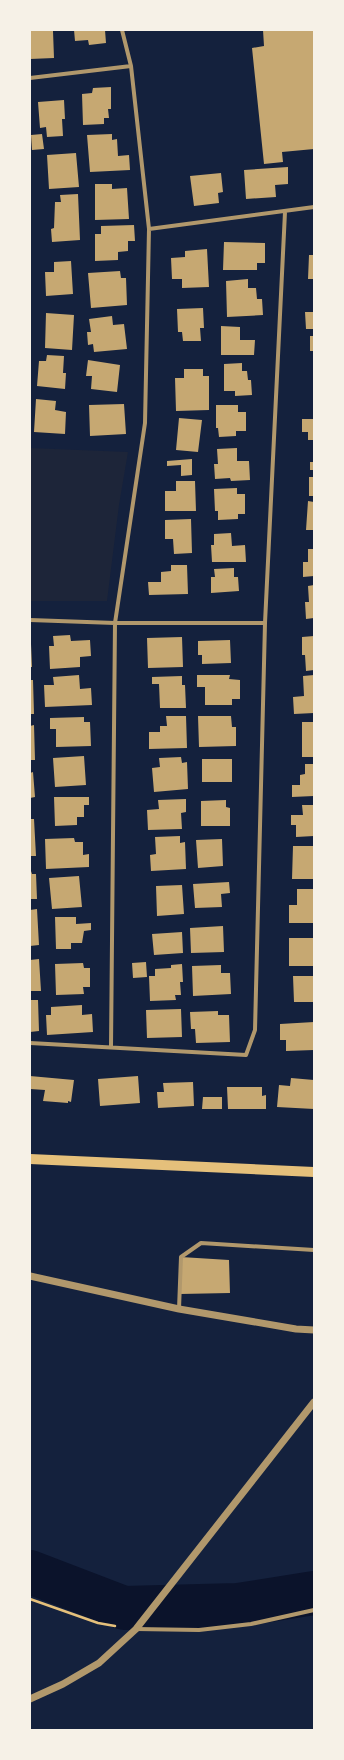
<svg xmlns="http://www.w3.org/2000/svg" width="344" height="1760" font-family="'Fira Sans Condensed',sans-serif">
  <style>
    .green { fill: #1d2539 }
    .lines { fill: none; stroke-linecap: round; stroke-linejoin: round }
    .river { stroke: #0b132b; stroke-width: 44 }
    .building { fill: #c6a872 }
    .path { stroke: #e5c07b; stroke-width: 2.5 }
    .minor { stroke: #b1986c; stroke-width: 4 }
    .tertiary { stroke: #b1986c; stroke-width: 7 }
    .primary { stroke: #e5c07b; stroke-width: 10 }
  </style>
  <rect width="100%" height="100%" fill="#14213d"/>
  <!-- green -->
  <path class="green" d="M 30,448 L 128,452 L 119,505 L 107,601 L 30,601 Z"/>
  <g class="lines">
    <!-- river -->
    <path class="river" d="M 30,1572 L 124,1608 L 238,1605 L 314,1593"/>
  </g>
  <!-- building -->
  <path class="building" d="M 30,30 L 53,31 L 54,58 L 30,59 Z
    M 74,30 L 105,30 L 106,43 L 89,45 L 88,40 L 75,41 Z
    M 263,30 L 314,30 L 314,149 L 282,152 L 283,162 L 264,164 L 252,48 L 264,46 Z
    M 111,87 L 111,109 L 108,109 L 109,118 L 104,118 L 104,124 L 83,125 L 82,94 L 92,93 L 93,88 Z
    M 64,100 L 65,119 L 62,119 L 63,136 L 47,137 L 46,127 L 40,128 L 38,102 Z
    M 42,134 L 44,149 L 32,150 L 31,135 Z
    M 112,134 L 112,140 L 117,139 L 118,156 L 129,155 L 130,170 L 90,172 L 87,135 Z
    M 76,153 L 79,187 L 49,189 L 47,155 Z
    M 288,167 L 288,184 L 275,185 L 276,197 L 246,199 L 244,170 Z
    M 221,173 L 223,192 L 218,193 L 219,203 L 194,206 L 190,176 Z
    M 95,184 L 112,184 L 112,189 L 127,188 L 129,219 L 95,220 Z
    M 78,194 L 80,240 L 52,242 L 51,229 L 54,228 L 55,202 L 61,202 L 60,195 Z
    M 134,225 L 135,241 L 128,241 L 128,251 L 118,252 L 118,260 L 95,261 L 95,234 L 101,234 L 101,226 Z
    M 224,242 L 265,243 L 265,263 L 257,263 L 257,270 L 223,270 Z
    M 207,249 L 209,287 L 182,288 L 182,279 L 172,279 L 171,258 L 185,257 L 185,251 Z
    M 309,255 L 314,255 L 314,279 L 308,279 Z
    M 71,261 L 73,294 L 46,296 L 45,272 L 54,272 L 54,262 Z
    M 120,271 L 121,278 L 126,278 L 127,305 L 91,308 L 88,273 Z
    M 248,279 L 248,288 L 256,288 L 257,299 L 262,299 L 263,315 L 227,317 L 226,281 Z
    M 203,308 L 204,328 L 200,328 L 201,341 L 183,341 L 182,332 L 178,332 L 177,309 Z
    M 305,312 L 314,312 L 314,329 L 306,329 Z
    M 46,313 L 74,315 L 72,350 L 45,348 Z
    M 112,316 L 113,325 L 124,324 L 127,349 L 94,352 L 93,344 L 88,345 L 87,332 L 91,332 L 89,319 Z
    M 221,326 L 240,327 L 240,340 L 255,340 L 254,355 L 221,355 Z
    M 310,336 L 314,336 L 314,351 L 310,351 Z
    M 47,355 L 64,356 L 63,373 L 66,373 L 65,389 L 37,386 L 39,361 L 46,361 Z
    M 88,360 L 120,365 L 117,392 L 91,389 L 92,376 L 86,376 Z
    M 242,363 L 242,371 L 247,371 L 248,380 L 251,380 L 252,395 L 235,396 L 235,391 L 224,391 L 224,364 Z
    M 184,369 L 203,369 L 203,376 L 209,376 L 209,410 L 176,411 L 175,378 L 184,378 Z
    M 36,399 L 56,401 L 55,410 L 66,412 L 65,434 L 34,432 Z
    M 124,404 L 126,434 L 90,436 L 89,405 Z
    M 216,405 L 238,405 L 238,412 L 246,412 L 246,431 L 236,431 L 236,436 L 219,437 L 218,428 L 216,428 Z
    M 179,418 L 202,420 L 198,452 L 176,450 Z
    M 302,419 L 314,419 L 314,440 L 308,440 L 308,432 L 302,432 Z
    M 237,448 L 237,461 L 249,461 L 250,480 L 231,481 L 230,478 L 215,479 L 214,464 L 218,464 L 217,449 Z
    M 192,459 L 192,475 L 181,476 L 181,465 L 167,466 L 167,461 Z
    M 310,462 L 314,462 L 314,470 L 310,470 Z
    M 309,477 L 314,477 L 314,496 L 309,496 Z
    M 176,481 L 195,481 L 196,511 L 165,511 L 165,491 L 176,491 Z
    M 237,488 L 237,494 L 245,494 L 245,514 L 238,514 L 238,519 L 218,520 L 218,511 L 215,511 L 214,489 Z
    M 308,501 L 314,502 L 314,530 L 306,530 Z
    M 191,519 L 192,553 L 174,554 L 173,539 L 165,539 L 165,520 Z
    M 231,533 L 232,546 L 245,545 L 246,562 L 212,562 L 211,545 L 214,545 L 214,534 Z
    M 308,549 L 314,549 L 314,576 L 303,577 L 303,562 L 308,562 Z
    M 171,565 L 187,565 L 188,594 L 149,595 L 148,582 L 161,582 L 161,572 L 171,571 Z
    M 234,568 L 234,577 L 238,577 L 239,591 L 211,593 L 211,577 L 215,577 L 214,569 Z
    M 314,585 L 314,618 L 306,619 L 305,602 L 309,602 L 308,586 Z
    M 70,635 L 71,641 L 90,640 L 91,656 L 80,657 L 80,667 L 50,669 L 49,646 L 54,646 L 53,636 Z
    M 314,636 L 314,670 L 306,671 L 305,655 L 302,655 L 302,637 Z
    M 182,637 L 183,667 L 148,668 L 147,638 Z
    M 230,640 L 231,663 L 202,664 L 202,655 L 198,655 L 198,641 Z
    M 30,644 L 31,644 L 32,667 L 30,667 Z
    M 79,675 L 80,689 L 91,688 L 92,705 L 45,707 L 44,685 L 54,685 L 53,677 Z
    M 197,675 L 230,675 L 229,679 L 240,680 L 240,699 L 232,699 L 232,705 L 205,705 L 205,687 L 197,687 Z
    M 314,675 L 314,713 L 294,714 L 293,697 L 304,696 L 303,676 Z
    M 182,676 L 182,685 L 185,685 L 186,708 L 160,708 L 159,684 L 152,684 L 152,677 Z
    M 30,680 L 33,680 L 34,714 L 30,714 Z
    M 166,716 L 186,716 L 187,748 L 149,749 L 149,732 L 160,732 L 160,726 L 167,726 Z
    M 198,716 L 231,716 L 232,727 L 236,727 L 236,746 L 199,747 Z
    M 84,717 L 84,722 L 90,722 L 91,746 L 56,747 L 56,729 L 50,729 L 50,718 Z
    M 302,722 L 314,722 L 314,757 L 302,757 Z
    M 34,725 L 35,760 L 30,760 L 30,726 Z
    M 84,756 L 86,785 L 55,787 L 53,758 Z
    M 181,757 L 182,763 L 187,762 L 188,789 L 154,792 L 152,768 L 160,767 L 159,758 Z
    M 202,759 L 232,759 L 232,782 L 202,782 Z
    M 305,764 L 314,764 L 314,796 L 292,797 L 292,785 L 300,785 L 300,775 L 305,774 Z
    M 33,772 L 35,797 L 30,798 L 30,773 Z
    M 54,797 L 89,797 L 89,805 L 84,805 L 84,817 L 77,817 L 77,825 L 55,826 Z
    M 186,799 L 186,812 L 181,813 L 182,829 L 148,830 L 147,810 L 159,809 L 158,800 Z
    M 226,800 L 226,807 L 230,808 L 230,826 L 201,826 L 201,801 Z
    M 302,805 L 314,805 L 314,836 L 296,837 L 296,825 L 291,825 L 291,815 L 303,815 Z
    M 30,819 L 34,819 L 36,856 L 30,856 Z
    M 180,836 L 180,843 L 185,842 L 186,869 L 151,871 L 150,855 L 156,854 L 155,837 Z
    M 74,838 L 75,842 L 83,842 L 83,855 L 89,854 L 89,867 L 46,869 L 45,839 Z
    M 222,839 L 223,866 L 198,868 L 196,840 Z
    M 293,846 L 314,846 L 314,879 L 292,879 Z
    M 30,868 L 32,874 L 36,874 L 37,899 L 30,899 Z
    M 79,876 L 82,907 L 52,909 L 49,878 Z
    M 229,882 L 230,893 L 221,894 L 222,907 L 195,908 L 193,884 Z
    M 182,885 L 184,914 L 157,916 L 156,886 Z
    M 297,889 L 314,889 L 314,923 L 289,923 L 289,905 L 297,905 Z
    M 37,909 L 39,945 L 30,946 L 30,910 Z
    M 55,917 L 76,917 L 76,924 L 91,923 L 91,930 L 84,931 L 82,943 L 71,943 L 71,949 L 56,949 Z
    M 223,926 L 224,952 L 191,953 L 190,928 Z
    M 182,932 L 183,953 L 154,955 L 152,934 Z
    M 289,938 L 314,938 L 314,966 L 289,966 Z
    M 39,959 L 41,991 L 30,991 L 30,960 Z
    M 146,962 L 147,977 L 133,978 L 132,963 Z
    M 83,963 L 84,968 L 90,968 L 90,987 L 83,987 L 84,994 L 56,995 L 55,964 Z
    M 182,964 L 183,982 L 180,982 L 181,995 L 175,995 L 176,1000 L 150,1001 L 149,976 L 155,976 L 155,969 L 171,968 L 171,965 Z
    M 221,965 L 221,973 L 230,973 L 231,994 L 193,996 L 192,966 Z
    M 293,976 L 314,976 L 314,1002 L 294,1002 Z
    M 30,1000 L 38,1000 L 39,1031 L 30,1032 Z
    M 82,1005 L 82,1015 L 92,1014 L 93,1032 L 47,1035 L 46,1015 L 51,1015 L 51,1007 Z
    M 181,1009 L 182,1037 L 147,1038 L 146,1010 Z
    M 218,1011 L 218,1015 L 229,1015 L 230,1042 L 196,1043 L 195,1029 L 191,1029 L 190,1012 Z
    M 314,1022 L 314,1050 L 286,1051 L 286,1040 L 280,1040 L 280,1024 Z
    M 30,1076 L 74,1080 L 71,1102 L 68,1101 L 68,1103 L 43,1101 L 45,1090 L 30,1089 Z
    M 138,1076 L 140,1103 L 100,1106 L 98,1079 Z
    M 291,1078 L 314,1080 L 314,1109 L 277,1107 L 279,1085 L 290,1086 Z
    M 193,1082 L 194,1106 L 158,1108 L 157,1092 L 164,1092 L 163,1083 Z
    M 227,1087 L 262,1087 L 262,1096 L 266,1095 L 266,1109 L 228,1109 Z
    M 203,1097 L 222,1097 L 222,1109 L 202,1109 Z
    M 181,1257 L 229,1260 L 230,1293 L 180,1294 Z"/>
  <g class="lines">
    <!-- path -->
    <path class="path" d="M 30,1599 L 98,1623 L 115,1626"/>
    <!-- minor -->
    <path class="minor" d="M 30,78 L 131,66
      M 149,229 L 314,207
      M 30,620 L 115,623 L 265,623
      M 30,1043 L 246,1055 L 255,1030 L 265,623 L 285,212
      M 111,1047 L 115,623 L 145,423 L 149,229 L 131,66 L 122,30
      M 179,1309 L 181,1257 L 201,1243 L 314,1250
      M 136,1629 L 199,1630 L 251,1624 L 314,1610"/>
    <!-- tertiary -->
    <path class="tertiary" d="M 30,1276 L 179,1309 L 296,1329 L 314,1330
      M 30,1699 L 63,1684 L 99,1663 L 136,1629 L 314,1402"/>
    <!-- primary -->
    <path class="primary" d="M 30,1159 L 314,1172"/>
  </g>
  <!-- border -->
  <rect width="344" height="1760" fill="none" stroke="#f6f1e7" stroke-width="62"/>
</svg>
